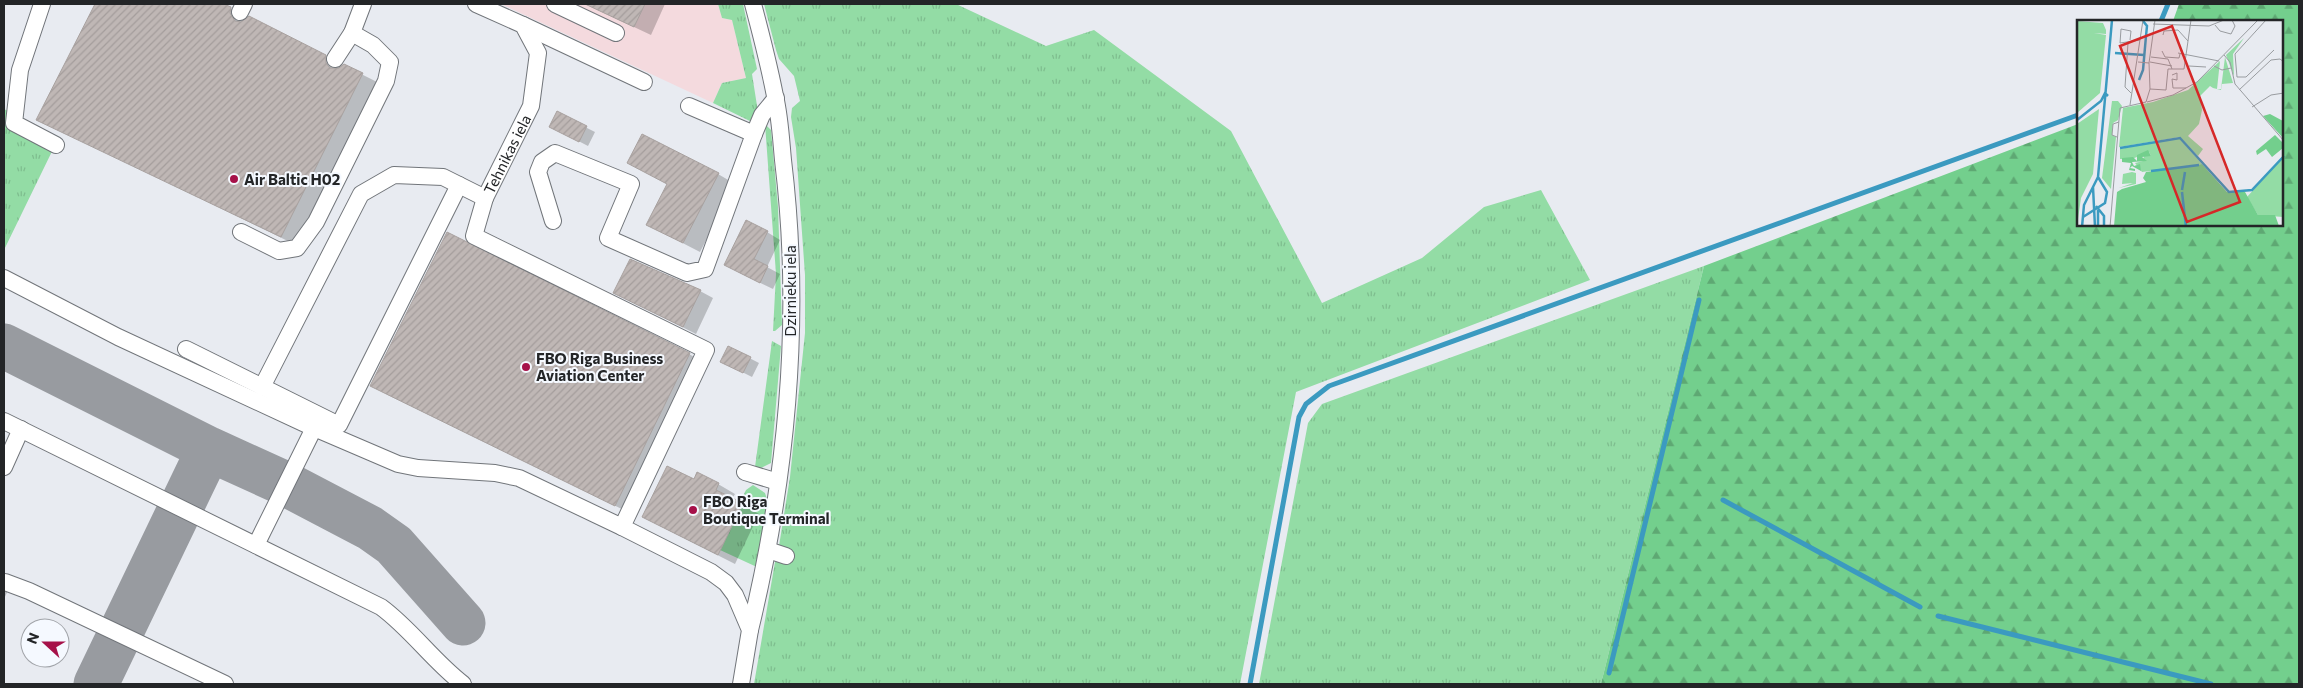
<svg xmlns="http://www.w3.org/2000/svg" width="2303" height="688" font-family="Commissioner,sans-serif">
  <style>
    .commercial { fill: #f4dade }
    .grass { fill: url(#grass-tufts) }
    .forest { fill: url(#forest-firs) }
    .shadow { fill: #0003 }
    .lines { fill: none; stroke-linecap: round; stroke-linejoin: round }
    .stream { stroke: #3b9ac0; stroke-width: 5 }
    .taxiway { stroke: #989ba0; stroke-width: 45 }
    .building { fill: url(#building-hatch); stroke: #a8a19f }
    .minor-casing { stroke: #71757a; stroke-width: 18 }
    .minor { stroke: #fff; stroke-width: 16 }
    .poi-dot { fill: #a61149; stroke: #f5f9ff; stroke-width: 2 }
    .labels { text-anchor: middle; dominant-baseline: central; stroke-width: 4; stroke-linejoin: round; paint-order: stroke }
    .street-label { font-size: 15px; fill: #232527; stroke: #f5f9ff }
    .poi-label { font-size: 15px; font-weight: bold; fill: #232527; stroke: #f5f9ff; text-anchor: start }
    .inset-river { fill: none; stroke: #3b9ac0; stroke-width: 2.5 }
    .inset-road { fill: none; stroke: #999ca0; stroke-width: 1 }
    .view { fill: #d62828; fill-opacity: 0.15; stroke: #d62828; stroke-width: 2.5 }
    .inset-edge { fill: none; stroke: #232527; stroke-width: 2.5 }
  </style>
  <defs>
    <pattern id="grass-tufts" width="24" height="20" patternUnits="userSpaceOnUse" patternTransform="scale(1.25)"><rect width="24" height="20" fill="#93dca5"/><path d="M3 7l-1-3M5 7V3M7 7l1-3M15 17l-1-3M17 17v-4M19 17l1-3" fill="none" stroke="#7ebd8e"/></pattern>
    <pattern id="forest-firs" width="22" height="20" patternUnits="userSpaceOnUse" patternTransform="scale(1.25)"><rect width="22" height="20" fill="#73cf8d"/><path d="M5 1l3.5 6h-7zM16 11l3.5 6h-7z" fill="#5ea873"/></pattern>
    <pattern id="building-hatch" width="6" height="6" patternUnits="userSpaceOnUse" patternTransform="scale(1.25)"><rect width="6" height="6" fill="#bfb7b5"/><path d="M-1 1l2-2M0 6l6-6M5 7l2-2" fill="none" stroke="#a49d9c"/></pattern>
  </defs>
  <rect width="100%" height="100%" fill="#e8ebf1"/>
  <!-- commercial -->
  <path class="commercial" d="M 501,4 L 718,4 L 722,18 L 732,20 L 746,78 L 722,83 L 713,103 Z"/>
  <!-- grass -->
  <path class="grass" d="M 718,4 L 743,4 L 757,69 L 752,74 L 758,112 L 754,123 L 713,103 L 722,83 L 746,78 L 732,20 L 722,18 Z
    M 764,4 L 956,4 L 1046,46 L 1094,30 L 1231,131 L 1322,303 L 1422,258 L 1484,207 L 1541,190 L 1590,280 L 1296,392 L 1240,684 L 754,684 L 775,562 L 785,560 L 779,546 L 790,477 L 805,333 L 805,275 L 796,148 L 791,117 L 792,108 L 800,101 L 794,76 L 779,59 L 776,50 Z
    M 4,109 L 59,137 L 4,250 Z
    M 765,124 L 771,130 L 778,207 L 782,325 L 775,331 L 773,331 L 776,274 Z
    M 1704,266 L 1601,684 L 1259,684 L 1308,423 L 1322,404 Z
    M 772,341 L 781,346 L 771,463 L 759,469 L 755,467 Z
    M 753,485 L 765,493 L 767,499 L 759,568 L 720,550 L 743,504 L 740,502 L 746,490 Z"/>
  <!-- forest -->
  <path class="forest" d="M 2179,4 L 2299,4 L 2299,684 L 1601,684 L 1704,266 L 2078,124 L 2078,225 L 2282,225 L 2282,21 L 2173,21 Z"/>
  <!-- shadow -->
  <path class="shadow" d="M 96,4 L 222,4 L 379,83 L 298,246 L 38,119 Z
    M 585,4 L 665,4 L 651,35 Z
    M 557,113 L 595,132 L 588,146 L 559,131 Z
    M 718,174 L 735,184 L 700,252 L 665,234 L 668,184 Z
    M 767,232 L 780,240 L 767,267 L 780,274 L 773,289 L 738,272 Z
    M 700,291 L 713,298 L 696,334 L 615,293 Z
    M 728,347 L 759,363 L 752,377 L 730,366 Z
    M 689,354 L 706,364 L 632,514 L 388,395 Z
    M 718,484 L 735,494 L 732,499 L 759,514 L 735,564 L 660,526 Z
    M 4,580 L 11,584 L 4,599 Z"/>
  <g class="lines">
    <!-- stream -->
    <path class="stream" d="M 2161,21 L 2168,4
      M 1723,500 L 1920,607
      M 1938,616 L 2211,684
      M 1609,673 L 1699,300
      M 1250,684 L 1299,417 L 1306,404 L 1329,386 L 2078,115"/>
    <!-- taxiway -->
    <path class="taxiway" d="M 4,346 L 209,449 L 286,484 L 370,528 L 394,545 L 463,623
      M 96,684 L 209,449"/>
  </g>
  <!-- building -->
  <path class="building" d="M 95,4 L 224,4 L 231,7 L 230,13 L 235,21 L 241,22 L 249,16 L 326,55 L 326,63 L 330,68 L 339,68 L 344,64 L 363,73 L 281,237 L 36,120 Z
    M 585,4 L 645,4 L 634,27 Z
    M 557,111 L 587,126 L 579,142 L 549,127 Z
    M 642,134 L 719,173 L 683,243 L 646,225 L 667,184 L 627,163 Z
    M 746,220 L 768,231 L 754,259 L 768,266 L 760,283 L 724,265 Z
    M 447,232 L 690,353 L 615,506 L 370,386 Z
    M 630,259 L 701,290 L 683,327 L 613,293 Z
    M 728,346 L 751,357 L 743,373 L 720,362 Z
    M 667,466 L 694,479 L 697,472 L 719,483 L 716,490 L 743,503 L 718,555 L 642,517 Z"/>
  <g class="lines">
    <!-- minor casing -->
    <g class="minor-casing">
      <g id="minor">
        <path d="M 42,4 L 20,70 L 14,123 L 56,145"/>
        <path d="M 555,4 L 616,33"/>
        <path d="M 240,12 L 244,4"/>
        <path d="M 523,25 L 644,82"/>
        <path d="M 335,59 L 352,33 L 363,4"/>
        <path d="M 689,106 L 754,134"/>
        <path d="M 485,198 L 474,236 L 706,350 L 622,527 L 711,572 L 726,583 L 735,595 L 750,630 L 741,684"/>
        <path d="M 553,221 L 538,172 L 542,162 L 555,153 L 631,184 L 608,238 L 687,273 L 705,269 L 754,134 L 762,115 L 776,98"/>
        <path d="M 241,232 L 279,251 L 297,248 L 316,222 L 386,81 L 390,62 L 373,45 L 352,33"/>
        <path d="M 4,278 L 118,337 L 314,428"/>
        <path d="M 186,349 L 339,425 L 459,185"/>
        <path id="s1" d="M 262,387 L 361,194 L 394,175 L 443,177 L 485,198 L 531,106 L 538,53 L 523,25 L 476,4"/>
        <path d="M 4,421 L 381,607 C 411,629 433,661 463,684"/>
        <path d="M 4,467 L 21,429"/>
        <path d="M 745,472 L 778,482"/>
        <path d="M 256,545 L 314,428 L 398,464 L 418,468 L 495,473 L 519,478 L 622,527"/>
        <path d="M 768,550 L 786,556"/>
        <path d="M 5,582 L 29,591 L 225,684"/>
        <path d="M 750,630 C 787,477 802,316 783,160 C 781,139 780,117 775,96 C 769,65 761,34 753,4"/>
      </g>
    </g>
    <!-- minor -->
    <use href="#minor" class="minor"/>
  </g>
  <!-- markers -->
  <g class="poi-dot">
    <circle cx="234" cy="179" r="5"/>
    <circle cx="526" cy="367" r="5"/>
    <circle cx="693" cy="510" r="5"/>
  </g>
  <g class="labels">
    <!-- street labels -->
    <g class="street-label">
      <text stroke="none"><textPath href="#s1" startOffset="400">Tehnikas iela</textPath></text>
      <text transform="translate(790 291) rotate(-90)">Dzirnieku iela</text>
    </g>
    <!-- poi labels -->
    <g class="poi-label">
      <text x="244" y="179">Air Baltic H02</text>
      <text x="536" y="358">FBO Riga Business<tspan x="536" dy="17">Aviation Center</tspan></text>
      <text x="703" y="501">FBO Riga<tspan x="703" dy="17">Boutique Terminal</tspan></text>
    </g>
  </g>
  <!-- overview -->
  <g transform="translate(2077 20)">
    <rect width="206" height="206" fill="#e8ebf1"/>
    <path d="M 0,1 L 26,3 L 29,10 L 29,14 L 17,13 L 29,15 L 23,73 L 0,93 ZM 167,18 L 156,34 L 157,56 L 149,35 ZM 148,37 L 156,63 L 145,64 L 144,70 L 136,68 L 133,66 L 123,76 L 125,90 L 122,104 L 111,116 L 126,129 L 121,136 L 103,117 L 42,127 L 46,88 L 76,82 L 111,70 L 143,41 L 140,69 L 144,69 ZM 35,81 L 41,81 L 45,86 L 41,100 L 36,103 L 35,115 L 39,117 L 34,169 L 25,158 ZM 22,89 L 16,154 L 4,178 L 0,206 L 0,104 ZM 102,118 L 125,144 L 65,152 L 58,143 L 66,141 L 67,136 L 74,136 L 72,132 L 55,139 L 43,139 L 43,129 ZM 206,137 L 206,197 L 181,195 L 170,177 ZM 55,152 L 59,153 L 59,164 L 42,168 L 56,163 L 45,164 L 46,154 Z" fill="#93dca5"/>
    <path d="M 193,94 L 206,101 L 206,118 L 186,96 ZM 198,115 L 206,123 L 206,128 L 195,137 L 189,129 L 180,135 L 179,131 ZM 71,130 L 74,136 L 65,137 L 70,141 L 55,142 L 57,146 L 63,144 L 64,151 L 55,146 L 53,148 L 58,149 L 58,151 L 52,150 L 54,143 L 45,142 L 45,138 L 56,137 L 60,141 L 60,135 ZM 125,144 L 150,172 L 168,172 L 181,195 L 198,195 L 202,206 L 37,206 L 40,172 L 45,169 L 69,162 L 66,158 L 69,152 Z" fill="#73cf8d"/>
    <path class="inset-river" d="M 38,33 L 67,35M 62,60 L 66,50 L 69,16 L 70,6 L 66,1M 0,100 L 24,81 L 28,73 L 31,76M 43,128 L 103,118 L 152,172 L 175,170 L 207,136M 91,149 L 122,145M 74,151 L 90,149M 16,167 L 18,207M 105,170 L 108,152M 105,172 L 109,207M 19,186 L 27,196 L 27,207M 6,197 L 28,183 L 30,172 L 21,157M 5,207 L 7,185 L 21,157 L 35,0M 21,207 L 21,190"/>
    <path class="inset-road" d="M 76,4 L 132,6 L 147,0M 138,5 L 143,11 L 154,14 L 158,6 L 155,0M 86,15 L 87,11 L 101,10 L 111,21M 53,20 L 54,11 L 44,9 L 43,23 L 63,20M 51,23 L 48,67 L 54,73M 85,31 L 88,37 L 102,38 L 103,34M 101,33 L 142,41M 147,35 L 153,42 L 158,64 L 207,121M 74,37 L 91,39 L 95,49 L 107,49 L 114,0M 61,42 L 72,43 L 73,69M 73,42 L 95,46M 72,43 L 78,0M 112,46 L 129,47M 137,46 L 145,50 L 154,48M 95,55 L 100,53 L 100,60 L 95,59 L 96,68 L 109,68M 160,57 L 158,34 L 189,0M 160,57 L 169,57 L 197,30M 162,70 L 194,40 L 203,39 L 207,42M 70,82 L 96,75 L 120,62 L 181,0M 53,85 L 66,0M 175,87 L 194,75 L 207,73M 40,117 L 35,115 L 36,104 L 42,102M 33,207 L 43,88 L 69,82 L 73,69 L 89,70 L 91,49 L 95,49"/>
    <path class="view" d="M 95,6 L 163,182 L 110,202 L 43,26 Z"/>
    <rect width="206" height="206" class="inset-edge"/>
  </g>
  <!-- border -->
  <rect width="2303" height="688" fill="none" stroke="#232527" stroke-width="10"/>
  <!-- north arrow -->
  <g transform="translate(45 643) rotate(291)"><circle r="24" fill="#f5f9ff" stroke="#a1a4a9"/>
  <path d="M0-4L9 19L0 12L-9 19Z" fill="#a61149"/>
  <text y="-8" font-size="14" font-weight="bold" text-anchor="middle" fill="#232527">N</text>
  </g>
</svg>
